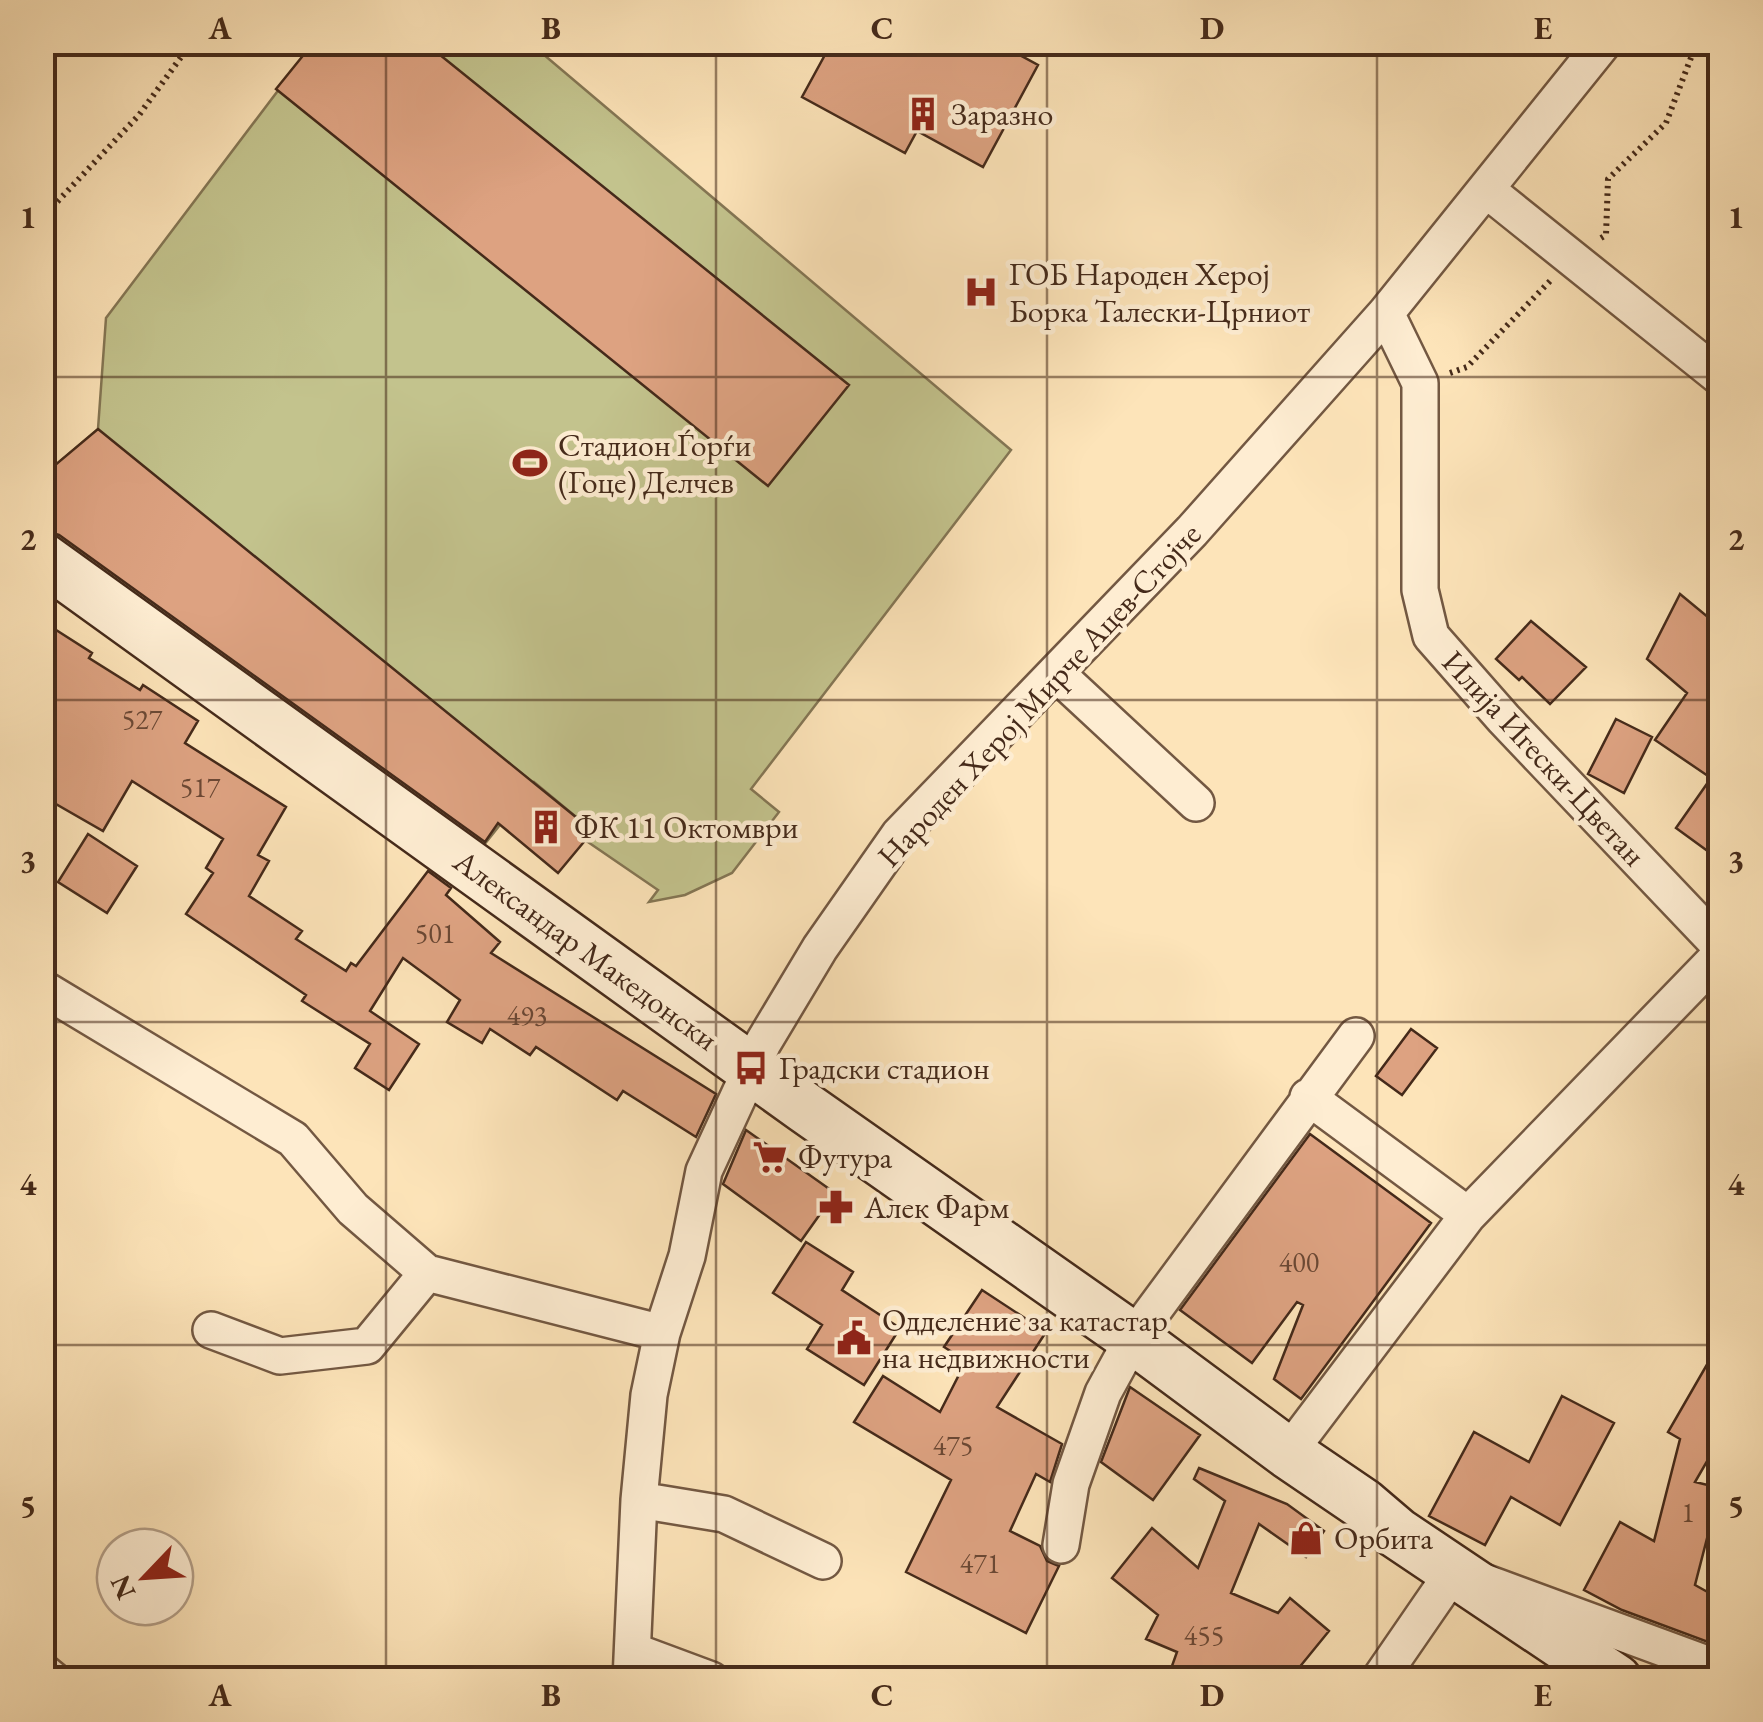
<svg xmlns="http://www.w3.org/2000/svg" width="1763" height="1722" font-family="'EB Garamond',serif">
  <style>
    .green { fill: #c3c38d; stroke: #847654; stroke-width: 2.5 }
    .building { fill: #dda281; stroke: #452a1a; stroke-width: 2.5 }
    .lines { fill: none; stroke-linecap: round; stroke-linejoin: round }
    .street-casing { stroke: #735842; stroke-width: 40 }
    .secondary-casing { stroke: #452a1a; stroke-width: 55 }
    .path { stroke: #452a1a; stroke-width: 6; stroke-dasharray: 2.5 5; stroke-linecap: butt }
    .street { stroke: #feedd2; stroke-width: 35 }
    .secondary { stroke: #feedd2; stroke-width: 50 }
    .grid { fill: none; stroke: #452a1a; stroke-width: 2.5; stroke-opacity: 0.55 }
    .labels { text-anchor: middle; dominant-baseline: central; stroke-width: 9; stroke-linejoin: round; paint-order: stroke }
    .number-label { font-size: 28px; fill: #6b4834 }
    .poi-label { font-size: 32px; fill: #452a1a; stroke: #feedd2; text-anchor: start }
    .street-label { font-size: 32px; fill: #452a1a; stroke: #feedd2 }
    .neatline { fill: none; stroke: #452a1a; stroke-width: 4 }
    .grid-label { font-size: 32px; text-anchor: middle; font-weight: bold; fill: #452a1a }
  </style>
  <rect width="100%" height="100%" fill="#fde4b9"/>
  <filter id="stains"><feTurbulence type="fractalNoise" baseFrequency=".002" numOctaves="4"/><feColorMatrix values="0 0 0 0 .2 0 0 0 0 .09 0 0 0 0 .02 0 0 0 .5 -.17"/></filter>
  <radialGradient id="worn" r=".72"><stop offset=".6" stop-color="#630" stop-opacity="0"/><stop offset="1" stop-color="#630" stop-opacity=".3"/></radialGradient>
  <!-- green -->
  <path class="green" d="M 314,43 L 530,43 L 1011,450 L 751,789 L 779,812 L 732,873 L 685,895 L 649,902 L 658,890 L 585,840 L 593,831 L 534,782 L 468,865 L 43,558 L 43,476 L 98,429 L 106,318 Z"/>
  <!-- building -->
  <path class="building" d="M 314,42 L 424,42 L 849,385 L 768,486 L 276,89 Z
    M 832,42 L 996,42 L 1038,65 L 983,167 L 917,131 L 905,153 L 802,97 Z
    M 98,429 L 593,831 L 558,873 L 498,823 L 485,842 L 59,535 L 42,530 L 42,476 Z
    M 1680,594 L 1720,627 L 1720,860 L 1676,828 L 1711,778 L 1655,740 L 1687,693 L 1647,659 Z
    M 42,621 L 92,653 L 89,658 L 140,690 L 143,685 L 198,721 L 185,743 L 286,807 L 258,855 L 269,861 L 249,896 L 302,931 L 296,939 L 346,971 L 351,963 L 356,966 L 428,871 L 451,888 L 446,895 L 500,942 L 491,953 L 716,1094 L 696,1137 L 623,1091 L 617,1100 L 536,1047 L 530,1055 L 490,1029 L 482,1043 L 447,1022 L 460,1000 L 403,958 L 370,1011 L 419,1044 L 389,1090 L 355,1068 L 370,1044 L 302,1001 L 306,995 L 186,914 L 213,873 L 206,868 L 223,839 L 132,781 L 103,831 L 42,796 Z
    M 1531,621 L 1586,667 L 1550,704 L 1522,677 L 1519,680 L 1496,659 Z
    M 1616,719 L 1652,737 L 1624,793 L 1588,774 Z
    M 88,834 L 137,866 L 107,913 L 58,882 Z
    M 1411,1029 L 1437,1048 L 1402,1095 L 1376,1076 Z
    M 746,1130 L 835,1193 L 801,1241 L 723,1184 Z
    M 1310,1134 L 1431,1223 L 1301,1399 L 1274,1379 L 1303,1305 L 1297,1302 L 1252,1363 L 1180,1310 Z
    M 806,1242 L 853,1272 L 842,1290 L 900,1328 L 864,1385 L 807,1349 L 822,1325 L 773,1293 Z
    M 982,1290 L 1046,1332 L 997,1407 L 1062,1444 L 1050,1482 L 1036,1474 L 1010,1531 L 1040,1546 L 1047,1561 L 1059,1566 L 1026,1633 L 906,1572 L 951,1480 L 854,1422 L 883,1376 L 940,1412 L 966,1361 L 944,1347 Z
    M 1720,1342 L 1720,1439 L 1695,1482 L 1720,1488 L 1695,1585 L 1720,1599 L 1720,1619 L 1708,1642 L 1622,1610 L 1584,1590 L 1620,1522 L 1654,1541 L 1680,1439 L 1668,1432 Z
    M 1130,1387 L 1200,1435 L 1153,1500 L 1101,1462 Z
    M 1562,1396 L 1614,1423 L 1560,1525 L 1511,1497 L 1485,1545 L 1429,1516 L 1474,1432 L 1529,1462 Z
    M 1199,1468 L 1287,1504 L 1324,1531 L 1306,1557 L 1259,1524 L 1231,1593 L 1278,1613 L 1290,1598 L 1329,1631 L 1289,1680 L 1167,1680 L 1177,1652 L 1146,1639 L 1158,1615 L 1112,1578 L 1152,1528 L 1198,1568 L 1225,1501 L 1194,1479 Z"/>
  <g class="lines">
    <!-- street casing -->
    <g class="street-casing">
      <path id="street" d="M 1488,191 L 1720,377
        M 1386,313 L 1420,383 L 1420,590 L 1431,636 L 1504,719 L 1720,946
        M 1056,673 L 1196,803
        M 42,988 L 293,1139 L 353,1209 L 427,1273 L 662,1333
        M 1308,1097 L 1468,1215
        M 211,1330 L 280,1356 L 367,1346 L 427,1273
        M 1288,1453 L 1468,1215 L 1720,955
        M 639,1500 L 724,1514 L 823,1561
        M 1061,1545 L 1071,1484 L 1103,1393 L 1133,1338 L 1356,1036
        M 633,1651 L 711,1680
        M 42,1671 L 53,1680
        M 631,1680 L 639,1500 L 649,1395 L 662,1333 L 687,1256 L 704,1171 L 763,1043 L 820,948 L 899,835 L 1192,531 L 1386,313 L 1604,42
        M 1379,1680 L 1454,1571 L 1720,1669"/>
    </g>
    <!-- secondary casing -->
    <g class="secondary-casing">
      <path id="secondary" d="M 42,558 L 804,1107 L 1133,1338 L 1288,1453 L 1363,1504 L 1397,1533 L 1616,1680"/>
    </g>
    <!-- path -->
    <path class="path" d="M 42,218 L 139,115 L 192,42
      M 1601,238 L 1606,235 L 1608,179 L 1666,123 L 1697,42
      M 1450,373 L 1467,367 L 1550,281"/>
    <!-- street -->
    <use href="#street" class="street"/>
    <!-- secondary -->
    <use href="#secondary" class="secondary"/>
  </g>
  <!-- grid -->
  <path class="grid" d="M 386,42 L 386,1680M 716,42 L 716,1680M 1047,42 L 1047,1680M 1377,42 L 1377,1680M 42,377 L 1720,377M 42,700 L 1720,700M 42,1022 L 1720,1022M 42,1345 L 1720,1345"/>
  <!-- icons -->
  <defs>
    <g id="building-bare" transform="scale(2.7)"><path d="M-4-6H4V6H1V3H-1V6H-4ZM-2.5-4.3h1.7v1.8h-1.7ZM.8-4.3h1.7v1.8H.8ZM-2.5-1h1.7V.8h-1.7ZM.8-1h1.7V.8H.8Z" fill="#8f2418" stroke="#feedd2" stroke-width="2.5" paint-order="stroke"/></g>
    <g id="hospital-bare" transform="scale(2.7)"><path d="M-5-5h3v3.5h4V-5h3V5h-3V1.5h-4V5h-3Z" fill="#8f2418" stroke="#feedd2" stroke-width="2.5" paint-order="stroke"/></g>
    <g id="stadium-bare" transform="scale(2.7)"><path d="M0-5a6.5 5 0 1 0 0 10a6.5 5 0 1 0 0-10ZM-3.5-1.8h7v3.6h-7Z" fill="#8f2418" stroke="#feedd2" stroke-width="2.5" paint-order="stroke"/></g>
    <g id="bus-bare" transform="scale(2.7)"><path d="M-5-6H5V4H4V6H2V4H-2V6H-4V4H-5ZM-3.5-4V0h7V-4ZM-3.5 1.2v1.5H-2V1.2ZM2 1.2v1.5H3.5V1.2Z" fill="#8f2418" stroke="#feedd2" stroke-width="2.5" paint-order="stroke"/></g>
    <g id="supermarket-bare" transform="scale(2.7)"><path d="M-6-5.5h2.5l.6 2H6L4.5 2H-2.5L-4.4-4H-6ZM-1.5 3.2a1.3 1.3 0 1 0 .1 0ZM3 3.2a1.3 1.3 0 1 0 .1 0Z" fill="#8f2418" stroke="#feedd2" stroke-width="2.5" paint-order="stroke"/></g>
    <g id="pharmacy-bare" transform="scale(2.7)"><path d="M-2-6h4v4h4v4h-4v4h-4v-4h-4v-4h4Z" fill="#8f2418" stroke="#feedd2" stroke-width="2.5" paint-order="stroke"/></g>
    <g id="civic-bare" transform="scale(2.7)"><path d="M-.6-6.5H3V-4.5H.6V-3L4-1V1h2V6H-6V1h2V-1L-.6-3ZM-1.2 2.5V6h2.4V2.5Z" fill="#8f2418" stroke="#feedd2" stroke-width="2.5" paint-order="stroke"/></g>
    <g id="shop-bare" transform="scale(2.7)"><path d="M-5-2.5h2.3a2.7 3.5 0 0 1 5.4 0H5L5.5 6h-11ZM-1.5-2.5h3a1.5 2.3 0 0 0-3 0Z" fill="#8f2418" stroke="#feedd2" stroke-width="2.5" paint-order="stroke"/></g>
  </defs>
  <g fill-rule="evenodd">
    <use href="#building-bare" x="923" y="114"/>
    <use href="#hospital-bare" x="981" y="292"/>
    <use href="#stadium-bare" x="530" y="463"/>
    <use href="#building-bare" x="546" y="827"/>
    <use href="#bus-bare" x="751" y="1068"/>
    <use href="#supermarket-bare" x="770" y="1157"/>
    <use href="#pharmacy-bare" x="836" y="1207"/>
    <use href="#civic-bare" x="854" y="1338"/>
    <use href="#shop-bare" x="1306" y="1538"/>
  </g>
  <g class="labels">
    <!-- number labels -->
    <g class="number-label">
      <text x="142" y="719">527</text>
      <text x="200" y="787">517</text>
      <text x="435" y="933">501</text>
      <text x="527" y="1015">493</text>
      <text x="1299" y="1262">400</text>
      <text x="953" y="1445">475</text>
      <text x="1688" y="1512">1</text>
      <text x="980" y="1563">471</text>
      <text x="1204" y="1635">455</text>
    </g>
    <!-- poi labels -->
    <g class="poi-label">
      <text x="951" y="114">Заразно</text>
      <text x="1009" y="274">ГОБ Народен Херој<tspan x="1009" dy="37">Борка Талески-Црниот</tspan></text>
      <text x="558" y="445">Стадион Ѓорѓи<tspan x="558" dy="37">(Гоце) Делчев</tspan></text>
      <text x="574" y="827">ФК 11 Октомври</text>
      <text x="779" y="1068">Градски стадион</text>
      <text x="798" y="1157">Футура</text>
      <text x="864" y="1207">Алек Фарм</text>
      <text x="882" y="1320">Одделение за катастар<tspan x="882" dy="37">на недвижности</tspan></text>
      <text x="1334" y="1538">Орбита</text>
    </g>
    <!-- street labels -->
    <g class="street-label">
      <text transform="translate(1039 695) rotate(-47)">Народен Херој Мирче Ацев-Стојче</text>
      <text transform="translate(1544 758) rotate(47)">Илија Игески-Цветан</text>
      <text transform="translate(586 950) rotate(36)">Александар Македонски</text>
    </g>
  </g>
  <!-- margin -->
  <rect width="1763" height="1722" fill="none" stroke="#fde4b9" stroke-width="110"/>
  <!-- north arrow -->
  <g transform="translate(145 1577) rotate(245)"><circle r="48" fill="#feedd2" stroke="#b49f88" stroke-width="2.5"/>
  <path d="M0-8L18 38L0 25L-18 38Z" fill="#8f2418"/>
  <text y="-15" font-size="28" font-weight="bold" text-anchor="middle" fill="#452a1a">N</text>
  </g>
  <rect x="55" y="55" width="1653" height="1612" class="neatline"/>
  <g class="grid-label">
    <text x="220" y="39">A</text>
    <text x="551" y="39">B</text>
    <text x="882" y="39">C</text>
    <text x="1212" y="39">D</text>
    <text x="1543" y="39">E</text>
    <text x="28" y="228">1</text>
    <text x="1736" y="228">1</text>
    <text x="28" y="550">2</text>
    <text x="1736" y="550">2</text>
    <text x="28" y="872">3</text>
    <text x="1736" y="872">3</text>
    <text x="28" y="1195">4</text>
    <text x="1736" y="1195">4</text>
    <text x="28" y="1517">5</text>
    <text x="1736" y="1517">5</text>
    <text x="220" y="1706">A</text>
    <text x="551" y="1706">B</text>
    <text x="882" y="1706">C</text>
    <text x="1212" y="1706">D</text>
    <text x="1543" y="1706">E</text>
  </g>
  <rect width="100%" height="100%" filter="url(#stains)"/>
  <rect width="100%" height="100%" fill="url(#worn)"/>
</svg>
